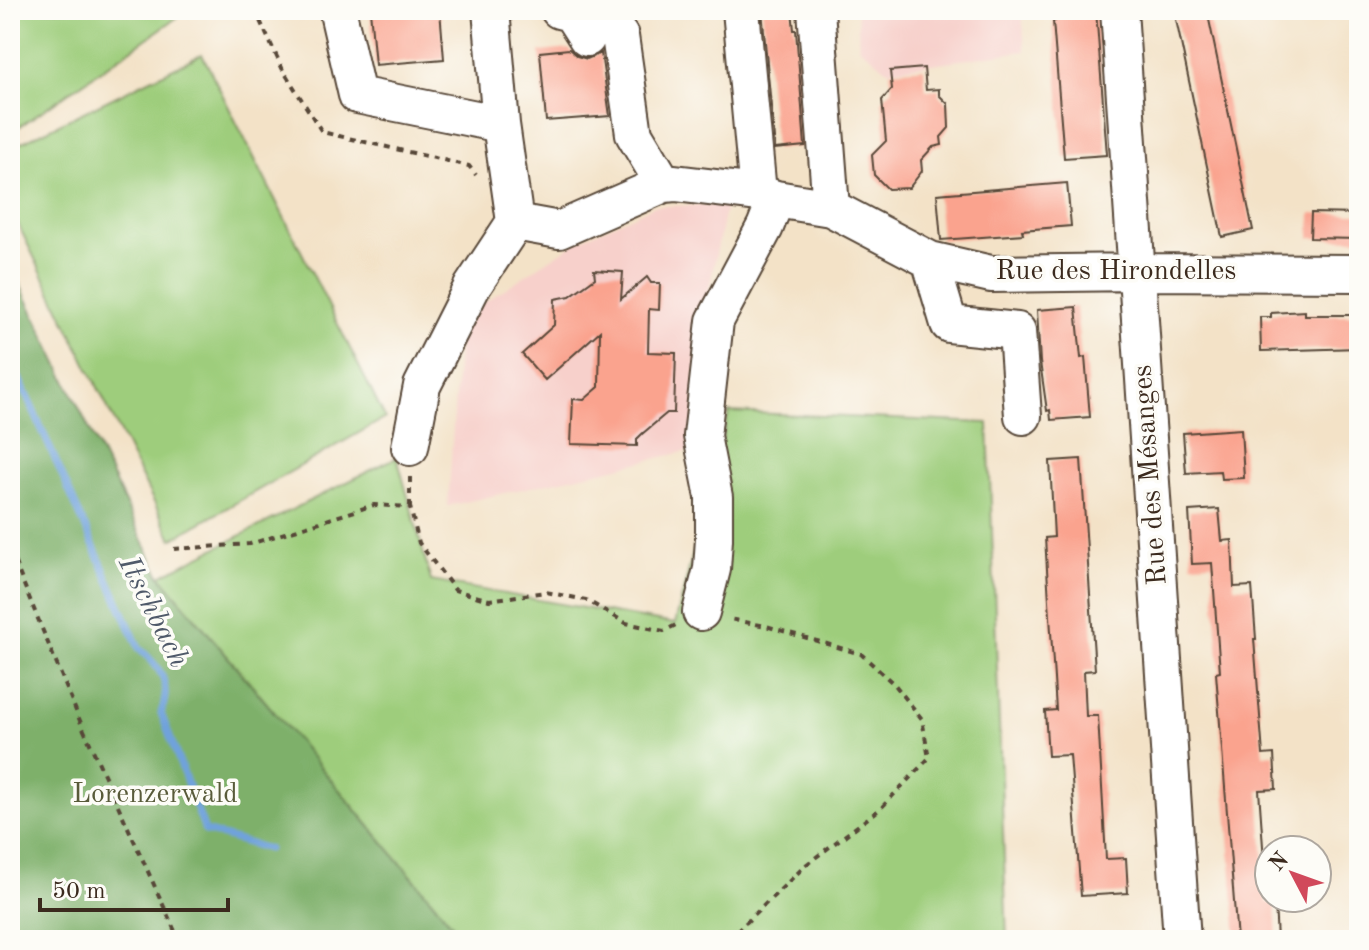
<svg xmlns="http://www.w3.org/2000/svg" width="1369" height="950" font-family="'Old Standard TT',serif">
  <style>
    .built { fill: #f7d0cb }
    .green { fill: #9ecd7b; stroke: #6c7c4c; stroke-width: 2 }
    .forest { fill: #7eb06b; stroke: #5c6d44; stroke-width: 2 }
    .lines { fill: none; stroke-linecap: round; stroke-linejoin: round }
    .stream { stroke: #6fa2db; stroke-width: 7 }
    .building { fill: #faa38e }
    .minor-casing { stroke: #574637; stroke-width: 40 }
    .path { stroke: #574637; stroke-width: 4; stroke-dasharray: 6 6; stroke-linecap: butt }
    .minor { stroke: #fff; stroke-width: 36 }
    .labels { text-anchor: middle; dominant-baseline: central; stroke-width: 7; stroke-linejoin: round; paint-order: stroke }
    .street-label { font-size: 28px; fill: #3b2a1e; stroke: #fdfcf7 }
    .park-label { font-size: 28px; fill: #595b3a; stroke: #fdfcf7 }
    .water-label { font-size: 30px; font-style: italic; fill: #505a6a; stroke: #fdfcf7 }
  </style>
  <rect width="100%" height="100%" fill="#fdfcf7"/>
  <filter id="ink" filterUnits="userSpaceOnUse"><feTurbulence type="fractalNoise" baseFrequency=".0125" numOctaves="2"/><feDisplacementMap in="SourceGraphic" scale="16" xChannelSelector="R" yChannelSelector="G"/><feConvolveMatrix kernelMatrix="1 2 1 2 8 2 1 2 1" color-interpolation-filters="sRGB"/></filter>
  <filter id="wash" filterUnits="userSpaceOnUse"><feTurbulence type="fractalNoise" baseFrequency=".006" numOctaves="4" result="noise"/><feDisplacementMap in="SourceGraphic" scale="32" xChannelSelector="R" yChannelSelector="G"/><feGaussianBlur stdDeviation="1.8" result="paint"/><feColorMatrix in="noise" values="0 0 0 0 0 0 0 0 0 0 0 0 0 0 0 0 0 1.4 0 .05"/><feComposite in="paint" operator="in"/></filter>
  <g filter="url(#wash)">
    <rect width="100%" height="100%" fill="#f3e2c7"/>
    <!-- built -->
    <path class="built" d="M 857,10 L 1022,10 L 1025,51 L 888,70 L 859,47 Z
      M 726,205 L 698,344 L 693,450 L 448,506 L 460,318 L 578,241 L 654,206 Z"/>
    <!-- green -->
    <path class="green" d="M 10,10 L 188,10 L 10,133 Z
      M 202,54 L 385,418 L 172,539 L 10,208 L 10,148 Z
      M 729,412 L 988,423 L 1007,940 L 465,940 L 160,576 L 397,457 L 431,581 L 675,624 Z"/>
    <!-- forest -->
    <path class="forest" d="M 10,264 L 160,576 L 465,940 L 10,940 Z"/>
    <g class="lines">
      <!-- stream -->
      <path class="stream" d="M 10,358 L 139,648 C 161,668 172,683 161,713 L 205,831 L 268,849"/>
    </g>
    <g id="blocks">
      <!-- building -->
      <path class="building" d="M 370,10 L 440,10 L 444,59 L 375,65 Z
        M 762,10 L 792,10 L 794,30 L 796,30 L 805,146 L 775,149 Z
        M 1054,10 L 1096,10 L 1107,155 L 1064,158 L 1053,21 L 1055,21 Z
        M 1174,10 L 1207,10 L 1253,230 L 1222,237 Z
        M 569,49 L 577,56 L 587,59 L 601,53 L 610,116 L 546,121 L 540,52 Z
        M 924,68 L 926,90 L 939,89 L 939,95 L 948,104 L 949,128 L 941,137 L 942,145 L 933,147 L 921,160 L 922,171 L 909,188 L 888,189 L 874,175 L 872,155 L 886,141 L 882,100 L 892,89 L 890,71 Z
        M 1067,183 L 1071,226 L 1022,230 L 1023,234 L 941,240 L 937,194 Z
        M 1311,213 L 1359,214 L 1359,239 L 1310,238 Z
        M 594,270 L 623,272 L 621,299 L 647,277 L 651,283 L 660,283 L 659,310 L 649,309 L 648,352 L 676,353 L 674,413 L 667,413 L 642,434 L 637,439 L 637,446 L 571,444 L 573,399 L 584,400 L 599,387 L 600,331 L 545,380 L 522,354 L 554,325 L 555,299 L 570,296 L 595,278 Z
        M 1076,307 L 1081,358 L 1085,357 L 1090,417 L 1051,420 L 1050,410 L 1047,411 L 1040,362 L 1037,310 Z
        M 1305,311 L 1305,315 L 1359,315 L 1359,348 L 1261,351 L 1260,317 L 1271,317 L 1271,313 Z
        M 1241,429 L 1244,478 L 1221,479 L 1220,471 L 1186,473 L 1183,433 Z
        M 1081,459 L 1095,670 L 1084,671 L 1086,716 L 1098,716 L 1106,859 L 1126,858 L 1128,893 L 1081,896 L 1070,755 L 1048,756 L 1045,711 L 1056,710 L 1045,538 L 1054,537 L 1050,461 Z
        M 1219,509 L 1222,541 L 1232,540 L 1234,587 L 1252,586 L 1256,639 L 1254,639 L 1263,755 L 1274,754 L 1276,789 L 1259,790 L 1267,903 L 1275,902 L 1277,940 L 1237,940 L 1216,673 L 1220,672 L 1212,563 L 1192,564 L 1189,511 Z"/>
    </g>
  </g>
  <g filter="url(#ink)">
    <use href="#blocks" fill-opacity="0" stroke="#574637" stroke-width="2"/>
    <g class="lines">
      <!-- minor casing -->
      <g class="minor-casing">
        <path id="minor" d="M 491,10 L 501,124 L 515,222
          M 559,10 L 571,13 L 587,38
          M 599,10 L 620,36 L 634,134 L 664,184
          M 741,10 L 758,193
          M 816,10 L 831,208
          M 1119,10 L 1182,940
          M 339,17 L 357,95 L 501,124
          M 515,222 L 559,230 L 664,184 L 675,183 L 758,193 L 776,199 L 831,208 L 930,260 L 991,274 L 1138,272 L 1359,273
          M 930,260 L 949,324 L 1017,331 L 1023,416
          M 410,447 L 422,386 L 472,287 L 515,222
          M 701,612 L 712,569 L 714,539 L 714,497 L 702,436 L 715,321 L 765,227 L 776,199"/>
      </g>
      <!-- path -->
      <path class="path" d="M 255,10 L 283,70 L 322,132 L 469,166 L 476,175
        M 410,507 L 410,477
        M 174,549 L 250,544 L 374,505 L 410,507 L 419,543 L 455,590 L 489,600 L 546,592 L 586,600 L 626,623 L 664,631 L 676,625
        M 10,551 L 83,728 L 179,940
        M 728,940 L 807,864 L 880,809 L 929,758 L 922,719 L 895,685 L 861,654 L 766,626 L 729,619"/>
      <!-- minor -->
      <use href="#minor" class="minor"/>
    </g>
  </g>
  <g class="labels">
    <!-- street labels -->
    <g class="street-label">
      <text x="1116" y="272">Rue des Hirondelles</text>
      <text transform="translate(1151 475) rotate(-94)">Rue des Mésanges</text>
    </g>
    <!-- park labels -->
    <g class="park-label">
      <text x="155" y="795">Lorenzerwald</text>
    </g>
    <!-- water labels -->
    <g class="water-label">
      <text transform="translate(153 612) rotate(63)">Itschbach</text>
    </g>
  </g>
  <!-- margin -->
  <rect width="1369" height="950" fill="none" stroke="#fdfcf7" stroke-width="40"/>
  <!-- north arrow -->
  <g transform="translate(1293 874) rotate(311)"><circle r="38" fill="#fdfcf7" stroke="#afa8a0" stroke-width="2"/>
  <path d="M0-6L14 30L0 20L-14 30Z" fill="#d1495b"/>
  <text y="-12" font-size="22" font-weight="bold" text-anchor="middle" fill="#3b2a1e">N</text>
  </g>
  <!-- scale -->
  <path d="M40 898v12h188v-12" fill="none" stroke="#3b2a1e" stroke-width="4"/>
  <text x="52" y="898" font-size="24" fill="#3b2a1e" stroke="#fdfcf7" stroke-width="6" paint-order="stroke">50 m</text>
</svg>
